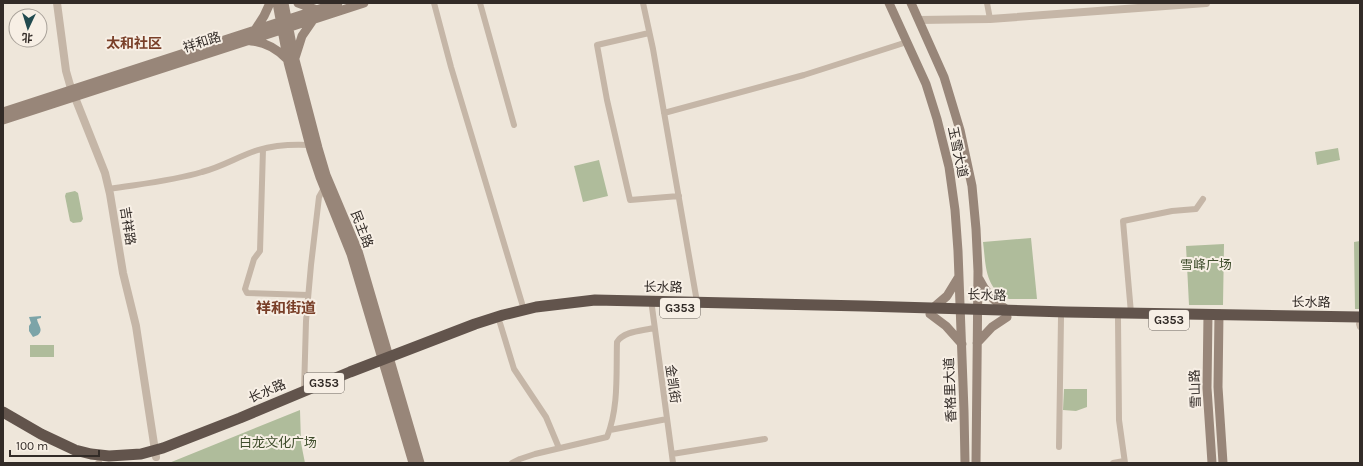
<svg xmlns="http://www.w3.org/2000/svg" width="1363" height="466" font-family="Karla,'Noto Sans SC',sans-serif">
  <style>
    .green { fill: #afbc9b }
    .water { fill: #7ca4a8 }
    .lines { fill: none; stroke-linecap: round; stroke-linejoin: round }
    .minor { stroke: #c5b6a7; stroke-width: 6 }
    .tertiary { stroke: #c5b6a7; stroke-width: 8 }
    .secondary { stroke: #988679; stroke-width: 9 }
    .trunk { stroke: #62544c; stroke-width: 11 }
    .labels { text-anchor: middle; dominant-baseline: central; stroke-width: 4; stroke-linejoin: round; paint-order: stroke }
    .shield { fill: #f7efe5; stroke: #6d6660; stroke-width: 1 }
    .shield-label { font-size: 12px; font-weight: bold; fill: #322b27 }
    .street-label { font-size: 13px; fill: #322b27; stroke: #f7efe5 }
    .park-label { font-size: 13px; fill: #404e2d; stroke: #f7efe5 }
    .neighbourhood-label { font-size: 14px; font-weight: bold; fill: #793f28; stroke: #f7efe5 }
    .quarter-label { font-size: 15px; font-weight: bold; fill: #793f28; stroke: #f7efe5 }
  </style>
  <rect width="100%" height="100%" fill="#eee6da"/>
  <!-- green -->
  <path class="green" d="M 1338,148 L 1340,160 L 1317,165 L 1315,152 Z
    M 599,160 L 608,196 L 583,202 L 574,166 Z
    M 75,191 L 78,193 L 83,219 L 81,222 L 73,223 L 70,221 L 65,196 L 66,193 Z
    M 1031,238 L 1037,299 L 1009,299 C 984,289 986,264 983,242 Z
    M 1360,241 L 1360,309 L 1355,309 L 1354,242 Z
    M 1224,244 L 1223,305 L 1189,305 L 1186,246 Z
    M 30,345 L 54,345 L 54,357 L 30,357 Z
    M 1064,389 L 1087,389 L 1087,407 L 1076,411 L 1063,410 Z
    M 300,410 L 301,443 L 305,463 L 169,463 Z"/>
  <!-- water -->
  <path class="water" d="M 41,316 L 41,318 L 37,319 C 38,326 44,329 38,335 L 33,337 L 29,331 L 29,326 L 31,323 L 29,317 Z"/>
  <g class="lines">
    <!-- minor -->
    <path class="minor" d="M 434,3 L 451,67 L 524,310
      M 480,3 L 514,125
      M 643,3 L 653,49 L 697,302
      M 987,3 L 990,19
      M 649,33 L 597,45 L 607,100 L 630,200 L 679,196
      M 664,113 L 804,75 L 907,42
      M 263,149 L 260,251 L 254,259 L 245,289 L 247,293 L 308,295
      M 109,189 C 140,184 172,181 202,172 C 222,167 239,156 258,150 C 275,145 292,144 310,145
      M 652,307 L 673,463
      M 1131,313 L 1123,221 L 1172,211 L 1196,209 L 1203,199
      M 1118,319 L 1119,420 L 1125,463
      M 500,323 L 514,369 L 546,417 L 559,448
      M 1359,324 L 1360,327
      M 304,391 L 306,321 L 311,265 L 319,197 L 324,188
      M 610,430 L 667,419
      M 1059,447 L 1061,318
      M 672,454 L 765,439
      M 98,463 L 99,462
      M 512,463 L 520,459 L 535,454 L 607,437 C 619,407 616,373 617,342 C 624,331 642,331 654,328
      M 1113,463 L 1124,461"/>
    <!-- tertiary -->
    <path class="tertiary" d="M 57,3 L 66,71 L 70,85 L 105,173 L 110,194 L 123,273 L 136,326 L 156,457
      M 919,20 L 990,19 L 1206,3"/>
    <!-- secondary -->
    <path class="secondary" d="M 277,3 L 288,62 L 311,150 L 320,177 L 351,254 L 413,463
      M 284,3 L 295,60 L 318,148 L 326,175 L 358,251 L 420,463
      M 298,3 L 317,10
      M 889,3 L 926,84 L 937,119 L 949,167 L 955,210 L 958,251 L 964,411 L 965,463
      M 911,3 L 944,77 L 960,130 L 972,186 L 976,229 L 978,271 L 976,463
      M 255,30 L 264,16 L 270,3
      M 251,41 C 265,42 277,49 287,59
      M 295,58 L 302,36 L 313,20
      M 3,112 L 338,3
      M 3,120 L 364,3
      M 979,279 C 985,292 995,302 1007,310
      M 933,308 L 947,296 L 958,278
      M 930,314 L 946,326 L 962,344
      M 1208,314 L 1207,388 L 1212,463
      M 1219,314 L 1218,387 L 1223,463
      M 977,343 L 992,327 L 1007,317"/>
    <!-- trunk -->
    <path class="trunk" d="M 3,412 L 41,434 L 75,450 L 91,454 L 109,456 L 141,454 L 163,448 L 240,418 L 350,372 L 475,324 L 503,315 L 536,307 L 595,300 L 863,306 L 1066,312 L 1360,317"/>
  </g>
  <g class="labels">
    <!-- shield labels -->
    <g class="shield">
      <rect x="660" y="298" width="40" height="20" rx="3"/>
      <rect x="1149" y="310" width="40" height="20" rx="3"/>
      <rect x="304" y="373" width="40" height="20" rx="3"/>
    </g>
    <g class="shield-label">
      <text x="680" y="308">G353</text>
      <text x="1169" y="320">G353</text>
      <text x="324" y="383">G353</text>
    </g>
    <!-- street labels -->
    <g class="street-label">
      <text transform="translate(202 42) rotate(-18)">祥和路</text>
      <text transform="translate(958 152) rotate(78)">玉雪大道</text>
      <text transform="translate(128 226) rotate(81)">吉祥路</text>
      <text transform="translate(362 229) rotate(69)">民主路</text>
      <text transform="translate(663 287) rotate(1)">长水路</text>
      <text transform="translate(987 295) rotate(2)">长水路</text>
      <text transform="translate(1311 302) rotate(1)">长水路</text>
      <text transform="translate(673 384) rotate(82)">金凯街</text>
      <text transform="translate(1195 389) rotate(-92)">雪山路</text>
      <text transform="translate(950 390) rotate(-92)">香格里大道</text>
      <text transform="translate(267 391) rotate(-23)">长水路</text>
    </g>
    <!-- park labels -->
    <g class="park-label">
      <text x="1206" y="264">雪峰广场</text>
      <text x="278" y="442">白龙文化广场</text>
    </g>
    <!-- neighbourhood labels -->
    <g class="neighbourhood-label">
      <text x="134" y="43">太和社区</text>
    </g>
    <!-- quarter labels -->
    <g class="quarter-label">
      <text x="286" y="308">祥和街道</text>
    </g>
  </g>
  <!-- border -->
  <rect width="1363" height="466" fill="none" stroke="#322b27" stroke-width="8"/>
  <!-- north arrow -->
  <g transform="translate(28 28) rotate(184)"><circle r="19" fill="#f7efe5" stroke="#a8a199"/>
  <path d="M0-3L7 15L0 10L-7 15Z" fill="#214a4f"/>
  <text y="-6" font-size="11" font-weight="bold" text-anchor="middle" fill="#322b27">北</text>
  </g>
  <!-- scale -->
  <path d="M10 450v6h89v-6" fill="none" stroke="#322b27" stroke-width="2"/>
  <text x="16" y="450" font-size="12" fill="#322b27" stroke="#f7efe5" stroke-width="3" paint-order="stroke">100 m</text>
</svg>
